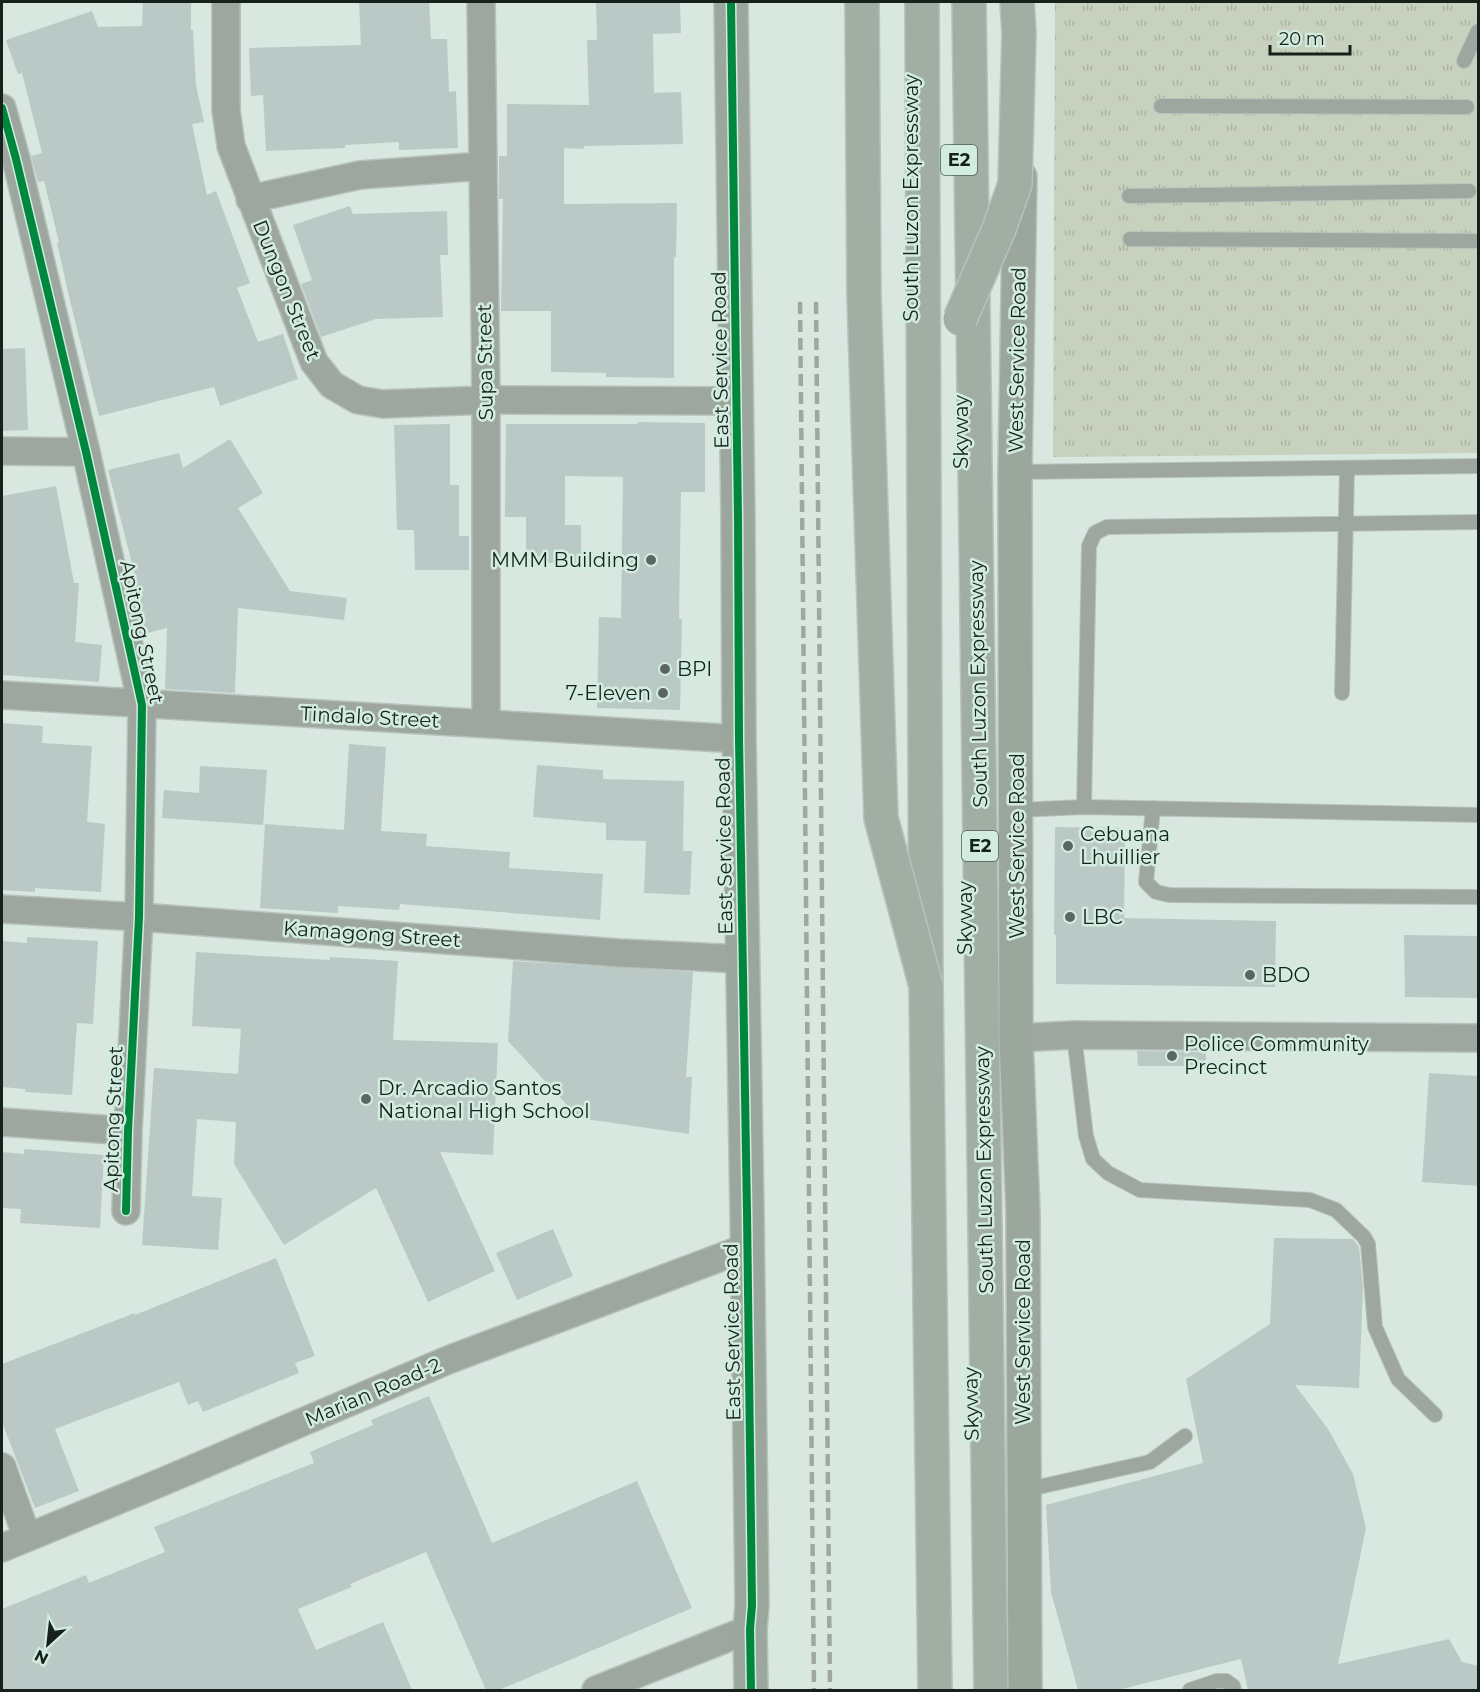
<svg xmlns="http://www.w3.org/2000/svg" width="1480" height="1692" font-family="Montserrat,sans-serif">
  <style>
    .grass { fill: url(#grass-tufts) }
    .building { fill: #bac9c5 }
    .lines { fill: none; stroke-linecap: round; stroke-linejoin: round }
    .lane-casing { stroke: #b7c2bd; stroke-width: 16 }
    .street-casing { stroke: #b7c2bd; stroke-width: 30 }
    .secondary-casing { stroke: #b7c2bd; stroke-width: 36 }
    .highway-casing { stroke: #b7c2bd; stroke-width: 36 }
    .lane { stroke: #9da69f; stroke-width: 14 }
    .street { stroke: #9da69f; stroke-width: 27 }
    .secondary { stroke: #9ba69c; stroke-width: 33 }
    .highway { stroke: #a1aea4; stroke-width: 33 }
    .rail { stroke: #9ea8a1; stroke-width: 4.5; stroke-dasharray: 12 6; stroke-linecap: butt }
    .highway-bridge-casing { stroke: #b7c2bd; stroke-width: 36; stroke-linecap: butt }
    .highway-bridge { stroke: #a1aea4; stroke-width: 33 }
    .cycleway-casing { stroke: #d2ede0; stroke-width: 11 }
    .cycleway { stroke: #00873e; stroke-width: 8 }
    .poi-dot { fill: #5b6661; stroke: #d2ede0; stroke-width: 2 }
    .labels { text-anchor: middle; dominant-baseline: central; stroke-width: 5; stroke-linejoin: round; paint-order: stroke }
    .shield { fill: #d2ede0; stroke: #4f5e57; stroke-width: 1.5 }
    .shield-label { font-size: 18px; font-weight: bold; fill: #17211c }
    .street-label { font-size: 20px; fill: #17211c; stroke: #d2ede0 }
    .poi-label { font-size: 20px; fill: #17211c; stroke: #d2ede0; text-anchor: start }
  </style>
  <defs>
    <pattern id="grass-tufts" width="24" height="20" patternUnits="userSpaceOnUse" patternTransform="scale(1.5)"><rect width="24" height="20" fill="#c8d1bd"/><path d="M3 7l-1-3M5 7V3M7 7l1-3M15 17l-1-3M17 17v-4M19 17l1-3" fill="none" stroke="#abb3a2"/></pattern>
  </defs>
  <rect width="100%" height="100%" fill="#d8e7e0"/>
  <!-- grass -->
  <path class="grass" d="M 1055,2 L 1478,2 L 1478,453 L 1053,457 Z"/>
  <!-- building -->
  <path class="building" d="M 143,2 L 191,2 L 191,30 L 193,30 L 196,85 L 204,122 L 192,124 L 207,195 L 216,191 L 250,283 L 237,288 L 258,342 L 283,334 L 298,379 L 220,406 L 214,387 L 99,416 L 71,305 L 57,243 L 59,242 L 44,181 L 38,182 L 31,156 L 42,153 L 22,73 L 18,74 L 6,40 L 92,11 L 98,27 L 142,26 Z
    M 359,2 L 429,2 L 431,39 L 447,39 L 449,92 L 456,91 L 458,148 L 399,150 L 399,142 L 345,145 L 345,148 L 266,151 L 263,95 L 251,96 L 249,48 L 361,45 Z
    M 596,2 L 680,2 L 681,33 L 653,34 L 654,93 L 681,92 L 683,144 L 584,146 L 584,149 L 564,148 L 564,204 L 677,203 L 676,257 L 674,257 L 674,378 L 606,377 L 606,373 L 551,372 L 551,311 L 501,311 L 503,199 L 499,199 L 499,156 L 507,156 L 507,104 L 589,105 L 587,40 L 597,40 Z
    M 350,206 L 353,214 L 447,211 L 448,255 L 440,255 L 443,317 L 376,319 L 321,337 L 301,284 L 312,280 L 293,225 Z
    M 25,348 L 28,430 L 2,431 L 2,349 Z
    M 638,422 L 705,423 L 705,492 L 681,492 L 679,619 L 682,619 L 680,710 L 597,708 L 599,617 L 621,618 L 623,477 L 565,476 L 565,525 L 581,525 L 581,563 L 526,563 L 526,517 L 505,517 L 506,424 L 638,424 Z
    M 450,424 L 450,485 L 459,485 L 459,536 L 469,536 L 469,570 L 415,570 L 414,530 L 397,530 L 394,425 Z
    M 230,439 L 263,493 L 238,508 L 290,591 L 347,598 L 344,620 L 238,608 L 235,693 L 165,689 L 167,628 L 144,634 L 131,584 L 137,583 L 108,470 L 179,453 L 183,468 Z
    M 56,486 L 74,583 L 79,583 L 75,642 L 102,645 L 99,682 L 2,675 L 2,496 Z
    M 2,723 L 43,726 L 42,743 L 92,746 L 87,822 L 105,824 L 101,892 L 35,888 L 35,892 L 2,890 Z
    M 349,744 L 386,747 L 381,831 L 427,834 L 426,846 L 510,852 L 509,868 L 603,874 L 600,920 L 400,904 L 399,910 L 338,906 L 338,913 L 260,908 L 265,824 L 344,830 Z
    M 537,765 L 603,770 L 603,779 L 684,781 L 683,851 L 692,851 L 690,895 L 644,893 L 646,841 L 606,840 L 606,823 L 533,817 Z
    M 200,766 L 267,770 L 263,825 L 162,818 L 164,790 L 199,793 Z
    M 1055,827 L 1125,828 L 1124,918 L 1276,921 L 1275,987 L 1056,984 L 1056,935 L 1054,935 Z
    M 1404,935 L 1479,936 L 1479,998 L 1405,997 Z
    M 27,937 L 98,941 L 93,1024 L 77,1023 L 72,1095 L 25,1092 L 25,1089 L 2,1087 L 2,941 L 27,943 Z
    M 196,952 L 330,960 L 330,957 L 398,961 L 393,1040 L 498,1043 L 493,1155 L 440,1152 L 495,1271 L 428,1302 L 376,1188 L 284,1245 L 234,1164 L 236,1122 L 197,1119 L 192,1196 L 222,1198 L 218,1250 L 142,1245 L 154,1068 L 238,1074 L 241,1029 L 192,1026 Z
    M 513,961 L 693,972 L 686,1077 L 692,1077 L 689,1134 L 565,1116 L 567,1105 L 508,1041 Z
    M 1137,1051 L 1206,1052 L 1206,1066 L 1138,1066 Z
    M 1429,1073 L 1479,1076 L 1479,1186 L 1422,1182 Z
    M 24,1149 L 104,1155 L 100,1228 L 20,1223 L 21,1209 L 2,1208 L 2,1152 L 24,1154 Z
    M 553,1229 L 573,1276 L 517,1300 L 496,1253 Z
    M 1274,1238 L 1353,1239 L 1359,1247 L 1363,1287 L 1359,1388 L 1295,1385 L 1328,1429 L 1353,1474 L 1366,1528 L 1338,1664 L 1449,1639 L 1462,1662 L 1479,1666 L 1479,1690 L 1248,1690 L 1241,1659 L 1118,1690 L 1078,1690 L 1051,1592 L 1046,1505 L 1203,1463 L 1186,1379 L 1270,1324 Z
    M 276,1258 L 315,1356 L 295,1363 L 299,1373 L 203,1412 L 198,1401 L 188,1405 L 179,1382 L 55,1429 L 79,1491 L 35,1508 L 2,1422 L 2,1364 L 135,1313 L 135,1315 Z
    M 429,1396 L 492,1543 L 637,1481 L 692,1608 L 499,1690 L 486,1690 L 426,1552 L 350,1584 L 352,1587 L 298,1609 L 316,1650 L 383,1622 L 412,1690 L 2,1690 L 2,1609 L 86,1575 L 89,1583 L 165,1552 L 154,1527 L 314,1463 L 310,1452 L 373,1425 L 371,1420 Z"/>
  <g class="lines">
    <!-- lane casing -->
    <g class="lane-casing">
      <path id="lane" d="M 1464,61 L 1478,31
        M 1161,106 L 1467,107
        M 1129,196 L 1469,191
        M 1130,239 L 1474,241
        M 1015,472 L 1478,466
        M 1342,693 L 1347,469
        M 1084,807 L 1089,546 L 1095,533 L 1107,527 L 1478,522
        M 1153,808 L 1146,882 L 1156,892 L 1169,895 L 1478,897
        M 1017,810 L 1084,807 L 1478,815
        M 1074,1035 L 1086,1136 L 1093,1159 L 1108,1173 L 1140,1190 L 1310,1200 L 1336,1210 L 1364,1237 L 1368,1244 L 1375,1327 L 1398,1379 L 1435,1415
        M 1025,1490 L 1150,1462 L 1185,1436
        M 1190,1690 L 1217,1681 L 1226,1681 L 1233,1686 L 1234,1690"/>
    </g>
    <!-- street casing -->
    <g class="street-casing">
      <path id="street" d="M 226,2 L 226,110 L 231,146 L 314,362 L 332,385 L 358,400 L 383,404 L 486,400 L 737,401
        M 481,2 L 486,400 L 486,723
        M 2,108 L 16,159 L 86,452 L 142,705 L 139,917 L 128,1131 L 126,1211
        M 250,199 L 360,175 L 483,166
        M 2,451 L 86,452
        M 2,695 L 739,739
        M 2,909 L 139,917 L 619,953 L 742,959
        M 1016,1038 L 1074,1035 L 1478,1038
        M 2,1122 L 128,1131
        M 2,1467 L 27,1537
        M 2,1548 L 162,1482 L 448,1360 L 748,1247
        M 596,1690 L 750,1629"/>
    </g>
    <!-- secondary casing -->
    <g class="secondary-casing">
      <path id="secondary" d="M 731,2 L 738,517 L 739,739 L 747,1212 L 752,1605 L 750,1629 L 751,1690
        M 1020,177 L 1015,472 L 1016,1038 L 1023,1213 L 1025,1690"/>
    </g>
    <!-- highway casing -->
    <g class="highway-casing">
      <path id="highway" d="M 922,2 L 926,986 L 935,1690
        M 969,2 L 991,1690"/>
    </g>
    <!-- lane -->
    <use href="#lane" class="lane"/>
    <!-- street -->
    <use href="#street" class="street"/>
    <!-- secondary -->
    <use href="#secondary" class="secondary"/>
    <!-- highway -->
    <use href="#highway" class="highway"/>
    <!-- rail -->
    <path class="rail" d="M 800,302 L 814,1690
      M 816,302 L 830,1690"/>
    <!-- highway-bridge casing -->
    <g class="highway-bridge-casing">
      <path id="highway-bridge" d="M 862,2 L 864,296 L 881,818 L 926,986
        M 960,319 L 999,229 L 1015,184 L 1019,33 L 1017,2"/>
    </g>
    <!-- highway-bridge -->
    <use href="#highway-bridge" class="highway-bridge"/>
    <!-- cycleway casing -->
    <g class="cycleway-casing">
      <path id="cycleway" d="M 731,2 L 738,517 L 739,739 L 747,1212 L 752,1605 L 750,1629 L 751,1690
        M 2,108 L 16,159 L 86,452 L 142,705 L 139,917 L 128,1131 L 126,1211"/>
    </g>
    <!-- cycleway -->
    <use href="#cycleway" class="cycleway"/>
  </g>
  <!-- markers -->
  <g class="poi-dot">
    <circle cx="651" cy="560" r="6"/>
    <circle cx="665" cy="669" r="6"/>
    <circle cx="663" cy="693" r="6"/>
    <circle cx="1068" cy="846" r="6"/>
    <circle cx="1070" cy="917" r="6"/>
    <circle cx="1250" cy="975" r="6"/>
    <circle cx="1172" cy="1056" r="6"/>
    <circle cx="366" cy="1099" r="6"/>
  </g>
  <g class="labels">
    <!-- shield labels -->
    <g class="shield">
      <rect x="941" y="145" width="36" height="30" rx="4.5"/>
      <rect x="962" y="831" width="36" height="30" rx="4.5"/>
    </g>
    <g class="shield-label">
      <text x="959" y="160">E2</text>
      <text x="980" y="846">E2</text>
    </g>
    <!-- street labels -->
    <g class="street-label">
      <text transform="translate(911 198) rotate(-90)">South Luzon Expressway</text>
      <text transform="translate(287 290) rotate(68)">Dungon Street</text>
      <text transform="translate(720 360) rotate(-91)">East Service Road</text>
      <text transform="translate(1017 360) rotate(-89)">West Service Road</text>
      <text transform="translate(485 362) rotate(-91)">Supa Street</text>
      <text transform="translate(961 432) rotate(-90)">Skyway</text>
      <text transform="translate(142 632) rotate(78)">Apitong Street</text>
      <text transform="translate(978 684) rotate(-91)">South Luzon Expressway</text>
      <text transform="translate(370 717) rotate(3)">Tindalo Street</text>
      <text transform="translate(724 846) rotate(-91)">East Service Road</text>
      <text transform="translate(1017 846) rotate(-90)">West Service Road</text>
      <text transform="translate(965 918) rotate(-90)">Skyway</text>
      <text transform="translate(372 934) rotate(4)">Kamagong Street</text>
      <text transform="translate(113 1119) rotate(-88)">Apitong Street</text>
      <text transform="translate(984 1170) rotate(-91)">South Luzon Expressway</text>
      <text transform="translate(732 1332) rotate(-91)">East Service Road</text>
      <text transform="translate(1023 1332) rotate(-90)">West Service Road</text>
      <text transform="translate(373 1392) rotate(-23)">Marian Road-2</text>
      <text transform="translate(971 1404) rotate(-91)">Skyway</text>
    </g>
    <!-- poi labels -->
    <g class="poi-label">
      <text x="639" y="560" text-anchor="end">MMM Building</text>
      <text x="677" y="669">BPI</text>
      <text x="651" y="693" text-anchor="end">7-Eleven</text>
      <text x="1080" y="834">Cebuana<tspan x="1080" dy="23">Lhuillier</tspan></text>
      <text x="1082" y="917">LBC</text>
      <text x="1262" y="975">BDO</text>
      <text x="1184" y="1044">Police Community<tspan x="1184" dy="23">Precinct</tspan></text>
      <text x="378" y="1088">Dr. Arcadio Santos<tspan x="378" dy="23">National High School</tspan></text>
    </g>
  </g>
  <!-- border -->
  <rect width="1480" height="1692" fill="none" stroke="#17211c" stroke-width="6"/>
  <!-- north arrow -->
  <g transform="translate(48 1644) rotate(207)" stroke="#d2ede0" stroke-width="4.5" paint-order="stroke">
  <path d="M0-4.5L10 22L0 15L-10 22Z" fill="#17211c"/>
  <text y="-9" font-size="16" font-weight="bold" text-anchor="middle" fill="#17211c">N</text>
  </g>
  <!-- scale -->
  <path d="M1270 45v9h80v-9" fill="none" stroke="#17211c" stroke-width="3"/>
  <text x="1279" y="45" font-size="18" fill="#17211c" stroke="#d2ede0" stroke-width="4.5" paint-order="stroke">20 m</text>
</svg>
